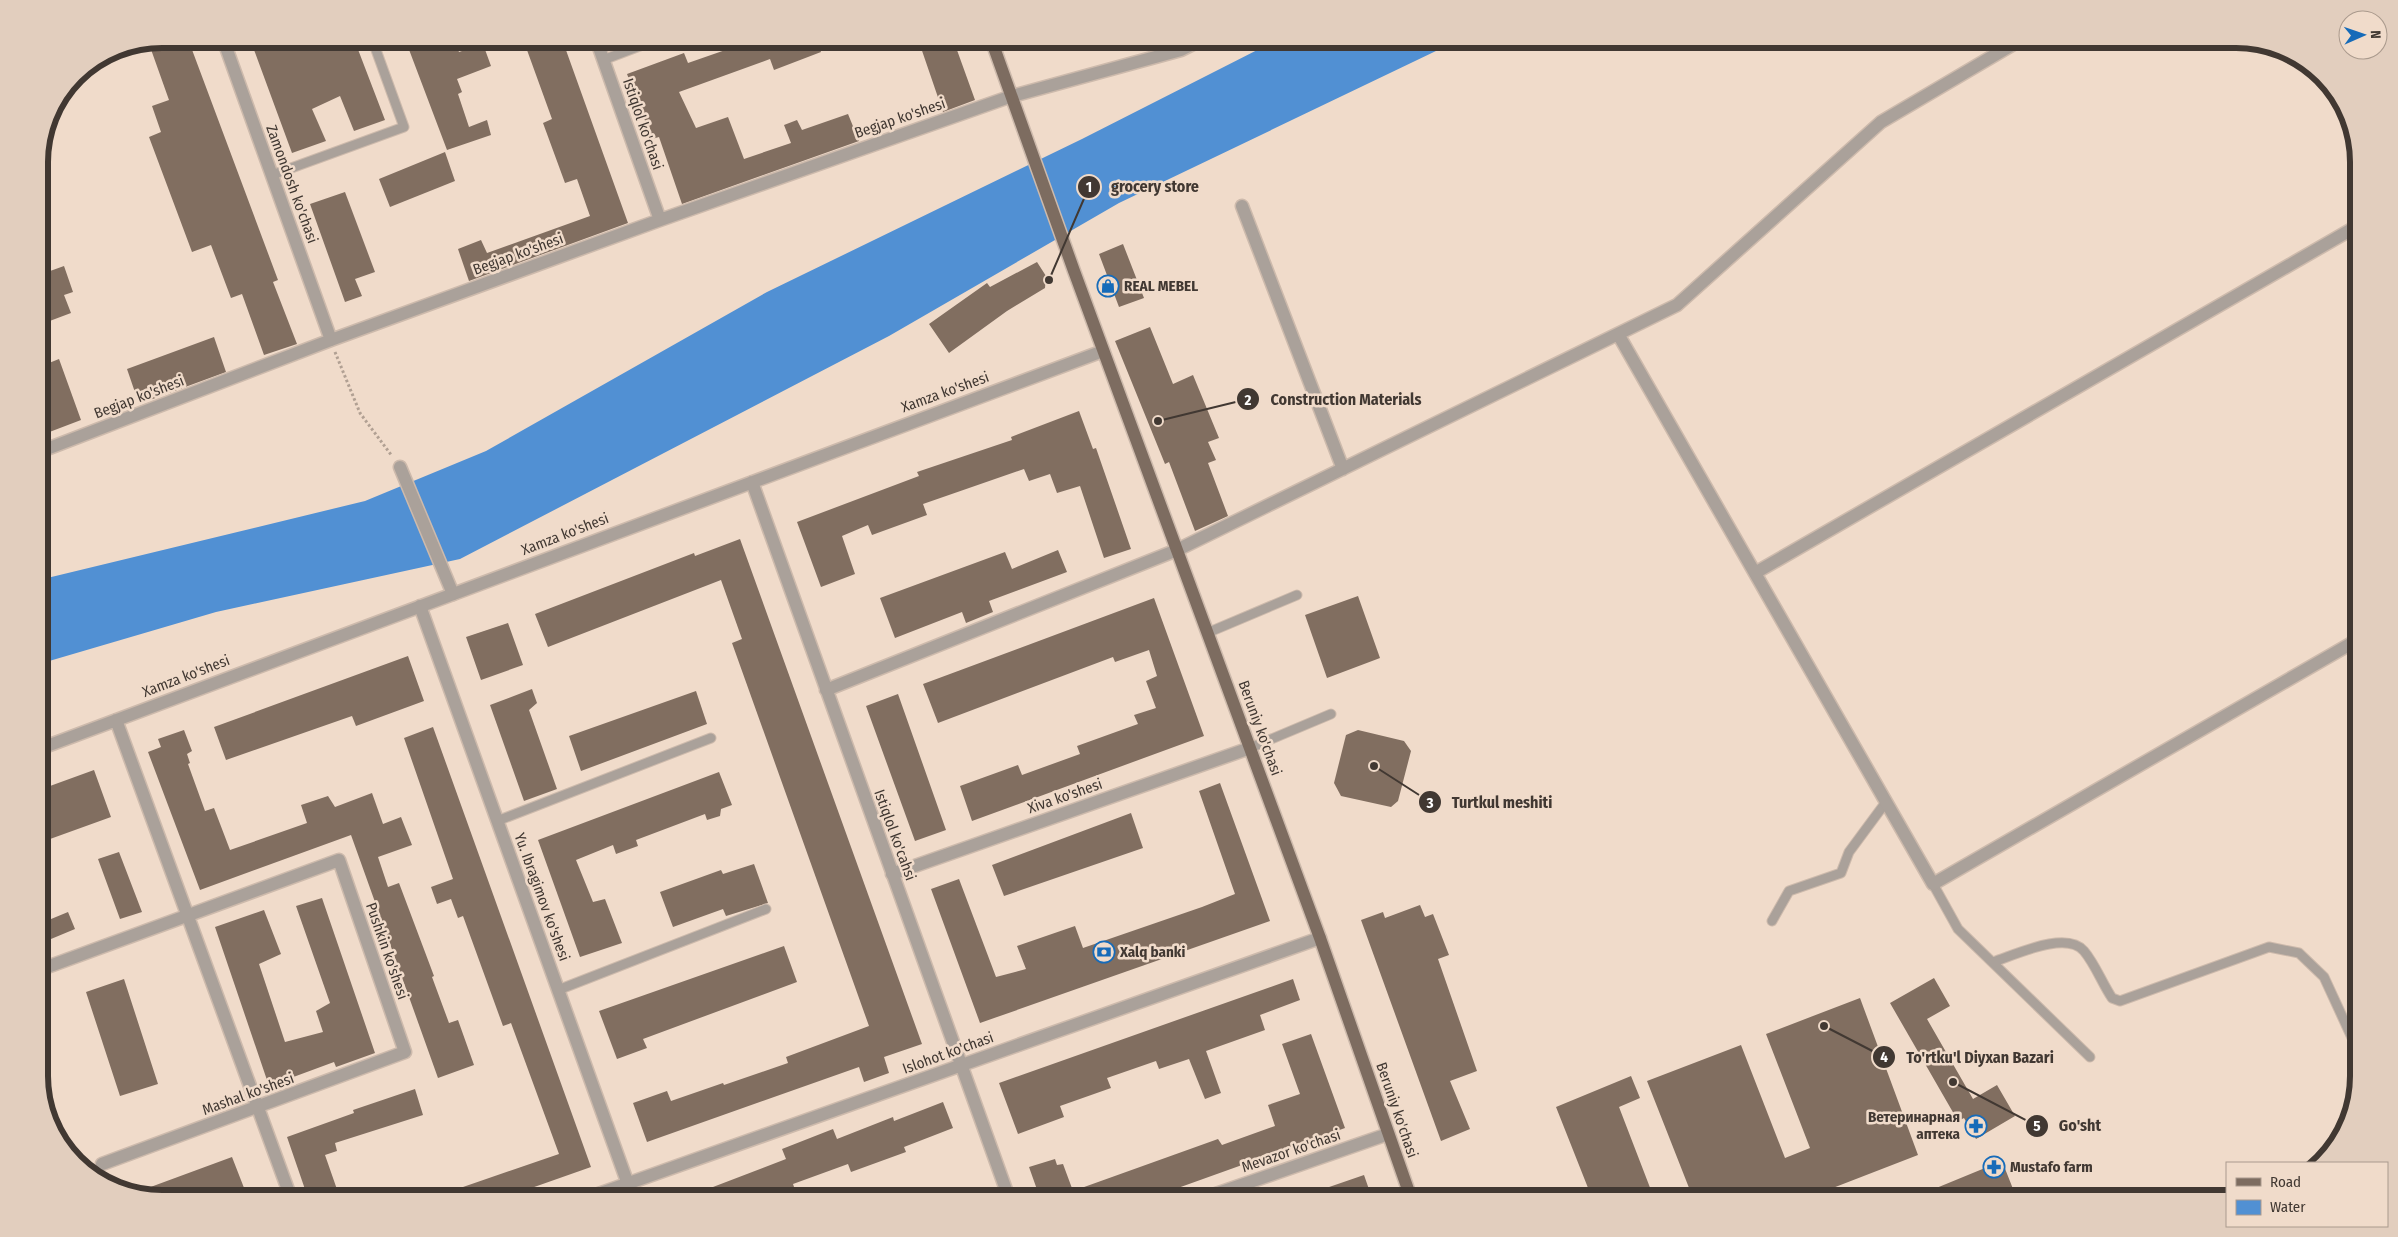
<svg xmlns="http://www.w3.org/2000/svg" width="2398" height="1237" font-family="'Fira Sans Condensed',sans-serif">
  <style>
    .water { fill: #5190d3 }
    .building { fill: #816e60 }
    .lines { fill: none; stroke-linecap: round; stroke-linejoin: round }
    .service-casing { stroke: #cdbaac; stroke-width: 11 }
    .pedestrian-casing { stroke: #cdbaac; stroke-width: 15 }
    .minor-casing { stroke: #cdbaac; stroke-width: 15 }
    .primary-casing { stroke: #cdbaac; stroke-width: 15 }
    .path { stroke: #b1a093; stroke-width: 3; stroke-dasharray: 2.5 2.5; stroke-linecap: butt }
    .service { stroke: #aaa19a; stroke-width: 9 }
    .pedestrian { stroke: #aaa19a; stroke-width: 12 }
    .minor { stroke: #aaa19a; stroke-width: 12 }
    .primary { stroke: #7d6c60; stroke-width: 12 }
    .labels { text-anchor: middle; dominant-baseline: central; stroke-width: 5; stroke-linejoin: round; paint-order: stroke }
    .street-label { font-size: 15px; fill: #413832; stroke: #f0dbca }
    .poi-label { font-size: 15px; font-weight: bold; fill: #413832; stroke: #f0dbca; text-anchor: start }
    .rim { fill: none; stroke: #413832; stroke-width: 6 }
    .leader { fill: none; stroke: #413832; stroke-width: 2 }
    .callout-dot { fill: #413832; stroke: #f0dbca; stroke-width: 2 }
    .mark-label { font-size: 15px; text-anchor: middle; font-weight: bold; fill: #fff }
    .callout-label { font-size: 16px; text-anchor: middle; font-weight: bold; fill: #413832; stroke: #f0dbca; stroke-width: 5; stroke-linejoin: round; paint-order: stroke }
  </style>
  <rect width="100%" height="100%" fill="#f0dbca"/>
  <!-- water -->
  <path class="water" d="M 1279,39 L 1461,39 L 1119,203 L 889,336 L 460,559 L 216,612 L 39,664 L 39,580 L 365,501 L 486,451 L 767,292 L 1082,139 Z"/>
  <!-- building -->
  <path class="building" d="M 162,39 L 188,39 L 278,280 L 273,282 L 297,344 L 264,355 L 242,294 L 231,298 L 211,245 L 192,252 L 149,137 L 161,132 L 152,106 L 169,100 L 148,41 Z
    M 250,39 L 354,39 L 385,120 L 354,131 L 340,96 L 312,109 L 326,141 L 292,153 Z
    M 405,39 L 454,39 L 459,52 L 483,44 L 491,66 L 457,79 L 462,92 L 458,94 L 469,127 L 487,120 L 491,135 L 447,150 Z
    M 523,39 L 562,39 L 628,223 L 469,281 L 458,249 L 481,240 L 487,253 L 590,216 L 577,179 L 565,183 L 543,123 L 552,119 Z
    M 757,39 L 816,39 L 821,52 L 774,70 L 770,59 L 679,92 L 696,128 L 728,117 L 744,159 L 791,143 L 784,125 L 797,120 L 802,130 L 848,114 L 859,141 L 682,204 L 659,137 L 652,139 L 627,74 L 684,53 L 688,63 Z
    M 918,39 L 953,39 L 975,100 L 943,112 Z
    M 445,152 L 455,181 L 390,207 L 379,179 Z
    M 345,192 L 375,272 L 355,279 L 362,296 L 345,302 L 310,204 Z
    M 1123,244 L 1144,298 L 1119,307 L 1099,254 Z
    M 1037,262 L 1046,276 L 1045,288 L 1007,311 L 949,353 L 929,324 L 987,283 L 990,287 Z
    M 64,266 L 73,292 L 64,295 L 71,313 L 39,325 L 39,275 Z
    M 1150,327 L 1173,384 L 1193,375 L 1219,438 L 1208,442 L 1216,460 L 1208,463 L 1228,516 L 1195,531 L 1169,462 L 1165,464 L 1115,341 Z
    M 214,337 L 226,372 L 139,404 L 127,369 Z
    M 59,359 L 81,420 L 39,436 L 39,367 Z
    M 1079,411 L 1093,449 L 1096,448 L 1131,549 L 1104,558 L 1080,486 L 1057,493 L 1050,474 L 1029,481 L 1024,469 L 923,504 L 927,515 L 872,535 L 868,525 L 842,536 L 855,574 L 821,587 L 797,522 L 919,476 L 917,472 L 1012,440 L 1011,437 Z
    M 740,539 L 922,1044 L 884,1057 L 889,1073 L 864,1082 L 859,1067 L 647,1142 L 633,1103 L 667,1091 L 671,1101 L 723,1083 L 724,1085 L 788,1063 L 786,1057 L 869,1026 L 732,643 L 742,639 L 721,580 L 548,647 L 535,614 L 694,553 L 695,556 Z
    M 1058,550 L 1067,572 L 989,601 L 993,612 L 966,623 L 962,612 L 895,638 L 880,598 L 1005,552 L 1012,569 Z
    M 1358,596 L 1380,658 L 1327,678 L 1305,615 Z
    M 1154,598 L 1204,736 L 972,821 L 960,786 L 1018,765 L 1022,775 L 1080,754 L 1077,746 L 1138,724 L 1134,715 L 1156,708 L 1146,681 L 1157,676 L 1149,650 L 1115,662 L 1113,657 L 938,723 L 923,684 Z
    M 508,623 L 523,665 L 481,680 L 466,637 Z
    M 408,656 L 424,701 L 356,726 L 352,716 L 226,760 L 214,727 Z
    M 532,689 L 537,703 L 529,710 L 557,789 L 524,801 L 490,705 Z
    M 696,691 L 707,724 L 581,771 L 569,736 Z
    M 898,694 L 946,830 L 915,841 L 866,706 Z
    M 433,727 L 591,1167 L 503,1198 L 438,1198 L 437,1196 L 559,1154 L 511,1023 L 503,1026 L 463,916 L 458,918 L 451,899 L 437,904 L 431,887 L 453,879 L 404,738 Z
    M 184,730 L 192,751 L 187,754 L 190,763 L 188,764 L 205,811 L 214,808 L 230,850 L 307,823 L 301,805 L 328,796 L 335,807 L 372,793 L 383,824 L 401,817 L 412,845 L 378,857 L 388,887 L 399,883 L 434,976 L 432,977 L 449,1023 L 458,1020 L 474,1065 L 438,1078 L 351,835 L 200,890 L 148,752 L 161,747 L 158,739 Z
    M 1358,730 L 1404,741 L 1411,751 L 1398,801 L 1391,807 L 1341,796 L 1334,783 L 1346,735 Z
    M 94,770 L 111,817 L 39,843 L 39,790 Z
    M 719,772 L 732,805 L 721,809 L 720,816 L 707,820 L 705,814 L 636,840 L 638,846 L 616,854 L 613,845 L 576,860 L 593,902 L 605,899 L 622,943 L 580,957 L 538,840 Z
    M 1220,783 L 1270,921 L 980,1023 L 931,889 L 959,879 L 996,977 L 1026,969 L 1017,946 L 1075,926 L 1083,948 L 1202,907 L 1235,894 L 1199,791 Z
    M 1131,813 L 1143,848 L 1004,896 L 992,865 Z
    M 119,852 L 142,912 L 120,919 L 98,859 Z
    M 754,864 L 768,903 L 726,916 L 723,909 L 673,927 L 660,892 L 721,870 L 723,874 Z
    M 322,898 L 375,1053 L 336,1067 L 334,1062 L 269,1086 L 215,927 L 264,910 L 281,954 L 259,964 L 285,1042 L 323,1032 L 316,1011 L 330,1003 L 296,906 Z
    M 1420,905 L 1425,917 L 1433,914 L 1449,955 L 1438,959 L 1477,1071 L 1450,1081 L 1470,1129 L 1441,1141 L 1361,920 L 1383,912 L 1385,918 Z
    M 68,912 L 75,929 L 39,944 L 39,924 Z
    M 784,946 L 797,982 L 643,1039 L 647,1048 L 617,1059 L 599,1011 Z
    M 1934,978 L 1950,1006 L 1927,1019 L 1973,1099 L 1997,1085 L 2015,1116 L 1976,1139 L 1964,1118 L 1958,1121 L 1890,1003 Z
    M 124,979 L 158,1084 L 120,1096 L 86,992 Z
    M 1293,979 L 1300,1000 L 1260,1015 L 1265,1030 L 1206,1051 L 1221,1093 L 1205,1099 L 1189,1059 L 1159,1069 L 1156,1061 L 1107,1078 L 1111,1088 L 1060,1106 L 1064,1117 L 1018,1134 L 999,1083 Z
    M 1860,998 L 1918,1155 L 1825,1191 L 1824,1188 L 1798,1198 L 1693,1198 L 1647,1081 L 1741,1045 L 1785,1158 L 1810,1148 L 1766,1034 Z
    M 1311,1034 L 1345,1128 L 1150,1198 L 1040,1198 L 1029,1167 L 1055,1159 L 1057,1165 L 1063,1164 L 1073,1191 L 1218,1139 L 1222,1145 L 1275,1126 L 1268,1105 L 1300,1094 L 1282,1044 Z
    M 1631,1076 L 1640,1098 L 1619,1107 L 1654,1198 L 1592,1198 L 1556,1107 Z
    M 415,1089 L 423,1115 L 335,1143 L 337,1151 L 325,1155 L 340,1198 L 308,1198 L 287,1137 L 354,1113 L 353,1110 Z
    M 943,1102 L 953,1128 L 904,1147 L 906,1152 L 851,1172 L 848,1164 L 793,1184 L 795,1190 L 772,1198 L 717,1198 L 713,1187 L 786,1159 L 782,1149 L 833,1129 L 837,1139 L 893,1117 L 894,1121 Z
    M 232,1157 L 246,1193 L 226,1198 L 222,1188 L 193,1198 L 162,1198 L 137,1192 Z
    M 2002,1161 L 2015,1194 L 2003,1198 L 1912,1198 Z
    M 1364,1175 L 1372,1198 L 1303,1198 L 1303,1196 Z"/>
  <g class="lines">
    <!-- service casing -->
    <g class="service-casing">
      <path id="service" d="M 603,60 L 658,39
        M 272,175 L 404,127 L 372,39
        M 1207,633 L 1297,595
        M 1250,748 L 1331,714
        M 497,821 L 711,738
        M 1933,884 L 1958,929 L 2090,1057
        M 1772,921 L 1789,891 L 1841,873 L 1849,852 L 1886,802
        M 1993,962 C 2015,955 2066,930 2084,951 C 2095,964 2102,983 2112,998 L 2120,1001 L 2269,947 L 2299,953 L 2324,977 L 2359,1053
        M 558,990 L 766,909"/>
    </g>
    <!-- pedestrian casing -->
    <g class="pedestrian-casing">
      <path id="pedestrian" d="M 400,467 L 453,594"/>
    </g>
    <!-- minor casing -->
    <g class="minor-casing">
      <path id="minor" d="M 223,39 L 331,340
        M 596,39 L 660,220
        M 1242,206 L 1343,469
        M 1618,334 L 1933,884 L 2359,639
        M 39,452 L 331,340 L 660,220 L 1012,96 L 1181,50 L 1203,39
        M 752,482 L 1009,1198
        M 1755,573 L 2359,225
        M 420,606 L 633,1198
        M 826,690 L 1177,550 L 1677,305 L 1881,122 L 2022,39
        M 116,720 L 291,1198
        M 39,749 L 1103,351
        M 892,874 L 1250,748
        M 39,970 L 339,860 L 405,1052 L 102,1164
        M 587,1198 L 1320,938
        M 1204,1198 L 1388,1134"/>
    </g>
    <!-- primary casing -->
    <g class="primary-casing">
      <path id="primary" d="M 991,39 L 1074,271 L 1320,938 L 1411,1198"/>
    </g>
    <!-- path -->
    <path class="path" d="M 335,352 L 360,413 L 392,456"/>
    <!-- service -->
    <use href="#service" class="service"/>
    <!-- pedestrian -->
    <use href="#pedestrian" class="pedestrian"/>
    <!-- minor -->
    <use href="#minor" class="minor"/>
    <!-- primary -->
    <use href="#primary" class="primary"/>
  </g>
  <!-- icons -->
  <defs>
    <g id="shop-ring" transform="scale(1.125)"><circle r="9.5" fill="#f0dbca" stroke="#166bb9" stroke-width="1.5"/><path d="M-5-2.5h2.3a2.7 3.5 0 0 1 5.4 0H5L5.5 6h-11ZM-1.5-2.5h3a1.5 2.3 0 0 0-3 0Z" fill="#166bb9"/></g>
    <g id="bank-ring" transform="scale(1.125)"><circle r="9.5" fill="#f0dbca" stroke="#166bb9" stroke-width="1.5"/><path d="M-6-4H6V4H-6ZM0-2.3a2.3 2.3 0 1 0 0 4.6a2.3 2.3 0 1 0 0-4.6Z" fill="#166bb9"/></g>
    <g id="pharmacy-ring" transform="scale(1.125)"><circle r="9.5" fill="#f0dbca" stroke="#166bb9" stroke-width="1.5"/><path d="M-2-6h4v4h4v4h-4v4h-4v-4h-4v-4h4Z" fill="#166bb9"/></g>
  </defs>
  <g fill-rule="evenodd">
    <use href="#shop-ring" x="1108" y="286"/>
    <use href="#bank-ring" x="1104" y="952"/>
    <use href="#pharmacy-ring" x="1976" y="1126"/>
    <use href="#pharmacy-ring" x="1994" y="1167"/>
  </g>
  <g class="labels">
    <!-- street labels -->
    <g class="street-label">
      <text transform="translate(900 118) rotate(-19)">Begjap ko'shesi</text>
      <text transform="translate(643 124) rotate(71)">Istiqlol ko'chasi</text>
      <text transform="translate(292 184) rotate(70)">Zamondosh ko'chasi</text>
      <text transform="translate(518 254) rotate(-20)">Begjap ko'shesi</text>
      <text transform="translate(945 392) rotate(-20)">Xamza ko'shesi</text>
      <text transform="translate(139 397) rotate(-21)">Begjap ko'shesi</text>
      <text transform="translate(565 534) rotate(-21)">Xamza ko'shesi</text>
      <text transform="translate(186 676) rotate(-21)">Xamza ko'shesi</text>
      <text transform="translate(1260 728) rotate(70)">Beruniy ko'chasi</text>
      <text transform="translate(1065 796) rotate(-19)">Xiva ko'shesi</text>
      <text transform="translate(895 835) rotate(70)">Istiqlol ko'cahsi</text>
      <text transform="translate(542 897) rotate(70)">Yu. Ibragimov ko'shesi</text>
      <text transform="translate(387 951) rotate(71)">Pushkin ko'shesi</text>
      <text transform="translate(948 1053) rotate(-20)">Islohot ko'chasi</text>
      <text transform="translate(248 1094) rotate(-20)">Mashal ko'shesi</text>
      <text transform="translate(1397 1110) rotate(71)">Beruniy ko'chasi</text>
      <text transform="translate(1291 1151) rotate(-19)">Mevazor ko'chasi</text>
    </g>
    <!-- poi labels -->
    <g class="poi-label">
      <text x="1124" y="286">REAL MEBEL</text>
      <text x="1120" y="952">Xalq banki</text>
      <text x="1960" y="1117" text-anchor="end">Ветеринарная<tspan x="1960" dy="17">аптека</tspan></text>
      <text x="2010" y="1167">Mustafo farm</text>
    </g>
  </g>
  <!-- crop -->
  <path d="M0 0H2398V1237H0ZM162 48H2236A114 114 0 0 1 2350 162V1076A114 114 0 0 1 2236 1190H162A114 114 0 0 1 48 1076V162A114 114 0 0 1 162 48Z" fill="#e2cebe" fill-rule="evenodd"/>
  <path class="rim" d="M162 48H2236A114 114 0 0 1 2350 162V1076A114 114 0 0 1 2236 1190H162A114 114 0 0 1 48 1076V162A114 114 0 0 1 162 48Z"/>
  <!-- callouts -->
  <path class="leader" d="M1049 280L1089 187M1158 421L1248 399M1374 766L1430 802M1824 1026L1884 1057M1953 1082L2037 1126"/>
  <g class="callout-dot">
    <circle cx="1049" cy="280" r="5"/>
    <circle cx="1158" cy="421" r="5"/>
    <circle cx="1374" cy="766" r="5"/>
    <circle cx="1824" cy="1026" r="5"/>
    <circle cx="1953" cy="1082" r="5"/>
    <circle cx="1089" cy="187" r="12"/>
    <circle cx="1248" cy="399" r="12"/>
    <circle cx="1430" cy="802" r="12"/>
    <circle cx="1884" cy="1057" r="12"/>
    <circle cx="2037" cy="1126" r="12"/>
  </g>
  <g class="mark-label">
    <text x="1089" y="192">1</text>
    <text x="1248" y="405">2</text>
    <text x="1430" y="808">3</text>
    <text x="1884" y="1062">4</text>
    <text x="2037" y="1131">5</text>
  </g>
  <g class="callout-label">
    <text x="1155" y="192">grocery store</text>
    <text x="1346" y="405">Construction Materials</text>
    <text x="1502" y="808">Turtkul meshiti</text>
    <text x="1980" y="1063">To'rtku'l Diyxan Bazari</text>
    <text x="2080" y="1131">Go'sht</text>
  </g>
  <!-- legend -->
  <rect x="2226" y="1162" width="162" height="65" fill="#f0dbca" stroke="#aa9a8d"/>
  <rect x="2236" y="1178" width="25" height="8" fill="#7d6c60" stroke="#aa9a8d"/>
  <text x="2270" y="1187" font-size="15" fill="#413832">Road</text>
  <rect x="2236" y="1200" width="25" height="15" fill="#5190d3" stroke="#aa9a8d"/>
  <text x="2270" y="1212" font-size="15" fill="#413832">Water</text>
  <!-- north arrow -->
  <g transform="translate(2363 35) rotate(88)"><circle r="24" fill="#f0dbca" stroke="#aa9a8d"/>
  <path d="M0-4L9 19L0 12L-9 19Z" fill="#166bb9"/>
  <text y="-8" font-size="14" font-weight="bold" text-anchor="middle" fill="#413832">N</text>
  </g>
</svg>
